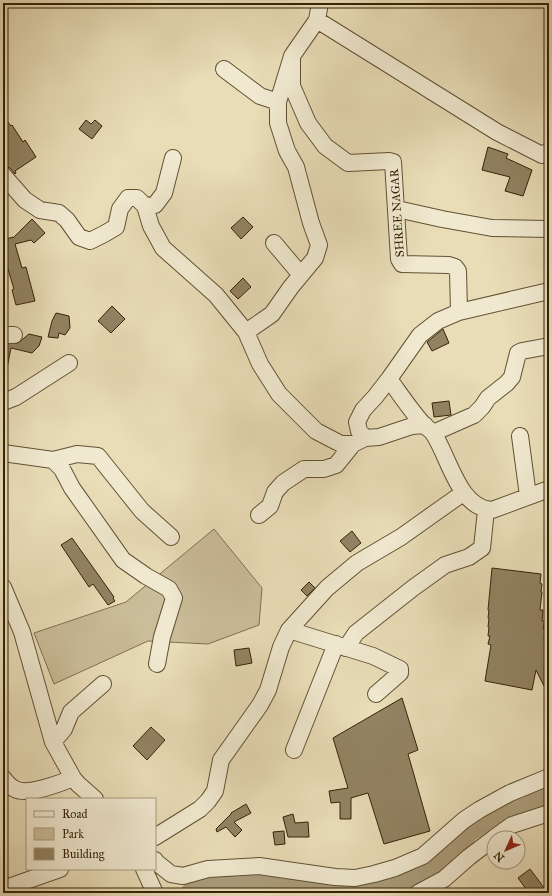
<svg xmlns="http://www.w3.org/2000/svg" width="552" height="896" font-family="'IM FELL Great Primer',serif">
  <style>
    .green { fill: #cabd99; stroke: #807050 }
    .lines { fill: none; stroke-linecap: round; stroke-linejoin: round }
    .river { stroke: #ab9d7b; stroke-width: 20 }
    .building { fill: #928363; stroke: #352207 }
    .minor-casing { stroke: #625133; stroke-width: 18 }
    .minor { stroke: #f0e9d0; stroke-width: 16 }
    .labels { text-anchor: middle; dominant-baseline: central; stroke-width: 4; stroke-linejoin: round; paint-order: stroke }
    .street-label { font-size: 12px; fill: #352207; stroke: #f0e9d0 }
  </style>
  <rect width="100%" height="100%" fill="#e8ddb7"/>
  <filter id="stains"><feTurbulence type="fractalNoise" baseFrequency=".005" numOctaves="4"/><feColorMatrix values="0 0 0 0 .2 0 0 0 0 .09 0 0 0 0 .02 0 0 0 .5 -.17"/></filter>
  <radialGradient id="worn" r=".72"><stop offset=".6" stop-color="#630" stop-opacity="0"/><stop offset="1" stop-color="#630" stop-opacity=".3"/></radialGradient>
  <!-- green -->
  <path class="green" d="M 214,529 L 262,588 L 259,625 L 208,644 L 148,641 L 54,684 L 34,633 L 126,602 Z"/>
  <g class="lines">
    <!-- river -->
    <path class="river" d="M 190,893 L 196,890 L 238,884 L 323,884 L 360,889 L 387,885 L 413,877 L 444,858 L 469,832 L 493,816 L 549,793"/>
  </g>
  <!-- building -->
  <path class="building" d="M 3,116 L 11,126 L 12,125 L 23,142 L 25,140 L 36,157 L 15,171 L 16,173 L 15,174 L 10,168 L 3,166 Z
    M 86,120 L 91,124 L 95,120 L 102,126 L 92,139 L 79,129 Z
    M 488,147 L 508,154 L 506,158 L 532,170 L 523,196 L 505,191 L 510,177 L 482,170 Z
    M 243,217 L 253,227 L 241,239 L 231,228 Z
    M 32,219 L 45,233 L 34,243 L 31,240 L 15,244 L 22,268 L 26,267 L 35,301 L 16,305 L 12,290 L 14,289 L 3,253 L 3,240 L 13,237 L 13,238 Z
    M 243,278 L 251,287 L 238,299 L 230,291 Z
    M 112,306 L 125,319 L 111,333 L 98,321 Z
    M 56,313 L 69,316 L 70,328 L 65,335 L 59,333 L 58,338 L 48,337 L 52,321 Z
    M 443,329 L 449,343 L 432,351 L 427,342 Z
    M 29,334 L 42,337 L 39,346 L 32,353 L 11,348 L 7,368 L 3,368 L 3,344 L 18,343 Z
    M 449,401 L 451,415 L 434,417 L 432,403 Z
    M 352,531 L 361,543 L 350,552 L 340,541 Z
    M 72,538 L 114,597 L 113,598 L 115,601 L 108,605 L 93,584 L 89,587 L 61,545 Z
    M 492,568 L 541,574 L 540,583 L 542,584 L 541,592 L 542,592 L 540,610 L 543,610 L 542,621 L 545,621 L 543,629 L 545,629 L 544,639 L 546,639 L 545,658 L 548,658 L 546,667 L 548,668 L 544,686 L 536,670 L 532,690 L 485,681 L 491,645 L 488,644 L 490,636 L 488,636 L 489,627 L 488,627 L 489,618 L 488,618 L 489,610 L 488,610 Z
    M 309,582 L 315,588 L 307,596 L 301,590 Z
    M 249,648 L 252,663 L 236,666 L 234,650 Z
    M 402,698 L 418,750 L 408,754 L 430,831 L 384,844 L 368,793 L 351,798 L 351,819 L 340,819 L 340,802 L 331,803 L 329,791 L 348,788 L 333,738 Z
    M 151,727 L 165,740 L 147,760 L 133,746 Z
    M 246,804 L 251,813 L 234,822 L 242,830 L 235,837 L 226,827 L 217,832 L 216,829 L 231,814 L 231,813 Z
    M 293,814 L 295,823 L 308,822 L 309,837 L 288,837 L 283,817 Z
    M 284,831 L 285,844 L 275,845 L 273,832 Z
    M 530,869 L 548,893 L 529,893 L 518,878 Z"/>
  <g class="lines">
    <!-- minor casing -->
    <g class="minor-casing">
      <path id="minor" d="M 317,20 L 497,132 L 542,155 L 549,151
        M 292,56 L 292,86 L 308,123 L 325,146 L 348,163 L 389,161 L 393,162 L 399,259 L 402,264 L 449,265 L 455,267 L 458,271 L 459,312
        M 224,69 L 260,96 L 278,102
        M 3,175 L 25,200 L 40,210 L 59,213 L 67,220 L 79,237 L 90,241 L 104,234 L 116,227 L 120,209 L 128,198 L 137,198 L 145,206 L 151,226 L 163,248 L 216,295 L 246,332 L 260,364 L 279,394 L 316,431 L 341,444 L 353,444 L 365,438
        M 145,206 L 155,205 L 164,193 L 173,158
        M 397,209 L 442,219 L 492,228 L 549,229
        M 274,243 L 301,275
        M 246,332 L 272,314 L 291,287 L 315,258 L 319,245 L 311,223 L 296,167 L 287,151 L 278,123 L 278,102 L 292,56 L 317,20 L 320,3
        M 3,335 L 14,335
        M 389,379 C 400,394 411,411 424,425 C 427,428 431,430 433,433 C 449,456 458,508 492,510 L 549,489
        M 3,402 L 16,397 L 69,363
        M 425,425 L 412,426 L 379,437 L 365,438 L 359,431 L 357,422 L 363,410 L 375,397 L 389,379 L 420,335 L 438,321 L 459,312 L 549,291
        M 433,433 L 474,415 L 482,407 L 488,398 L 507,383 L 512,377 L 518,353 L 522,351 L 549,346
        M 520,436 L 528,496
        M 3,453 L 53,460 L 62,469 L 72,488 L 123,560 L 146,576 L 169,589 L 174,598 L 162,637 L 157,664
        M 53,460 L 77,454 L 98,456 L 142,511 L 171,537
        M 259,515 L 270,506 L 275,492 L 283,483 L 304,469 L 324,469 L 336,465 L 353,444
        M 3,587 L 22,632 L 53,742 L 73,778 L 78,784 L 95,799
        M 289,630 L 373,656 L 400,669 L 400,673 L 376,694
        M 346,648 L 356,633 L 413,588 L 445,565 L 469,557 L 482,548 L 486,510
        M 53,742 L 64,729 L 71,712 L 103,684
        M 294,750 L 336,644
        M 3,778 C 6,782 10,787 15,789 C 27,796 61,783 73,778
        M 155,837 L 200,809 L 208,801 L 215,791 L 221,760 L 260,705 L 268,690 L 281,647 L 289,630 L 327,588 L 357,563 L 401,537 L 463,493
        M 494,838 L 512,825 L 549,813
        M 155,860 L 156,862 L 171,874 L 183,876 L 208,869 L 259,866 L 335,877 L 355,878 L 374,874 L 395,868 L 423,856 L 464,820 L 479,810 L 510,793 L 549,777
        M 144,869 L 155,893
        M 3,889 L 60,869
        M 418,893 L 444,879 L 469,857 L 494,838"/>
    </g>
    <!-- minor -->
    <use href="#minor" class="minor"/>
  </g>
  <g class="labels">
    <!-- street labels -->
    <g class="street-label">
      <text transform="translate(397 213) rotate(-94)">SHREE NAGAR</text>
    </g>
  </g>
  <!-- margin -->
  <rect width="552" height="896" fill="none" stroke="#e8ddb7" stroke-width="16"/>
  <rect x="4" y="4" width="544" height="888" fill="none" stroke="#352207" stroke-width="2"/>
  <rect x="8" y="8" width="536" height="880" fill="none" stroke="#352207"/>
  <!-- legend -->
  <rect x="26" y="798" width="130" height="72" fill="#f0e9d0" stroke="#a59980"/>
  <rect x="34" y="811" width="20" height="6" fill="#f0e9d0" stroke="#a59980"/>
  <text x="62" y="818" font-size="12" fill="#352207">Road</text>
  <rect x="34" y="828" width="20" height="12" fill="#cabd99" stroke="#a59980"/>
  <text x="62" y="838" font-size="12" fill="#352207">Park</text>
  <rect x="34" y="848" width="20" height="12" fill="#928363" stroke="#a59980"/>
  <text x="62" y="858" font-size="12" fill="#352207">Building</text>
  <!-- north arrow -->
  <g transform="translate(506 850) rotate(226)"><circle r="19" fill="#f0e9d0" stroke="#a59980"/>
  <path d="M0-3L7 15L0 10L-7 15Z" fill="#8f2418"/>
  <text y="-6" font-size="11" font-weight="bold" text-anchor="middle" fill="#352207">N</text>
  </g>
  <rect width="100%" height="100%" filter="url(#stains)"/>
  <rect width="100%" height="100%" fill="url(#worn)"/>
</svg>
